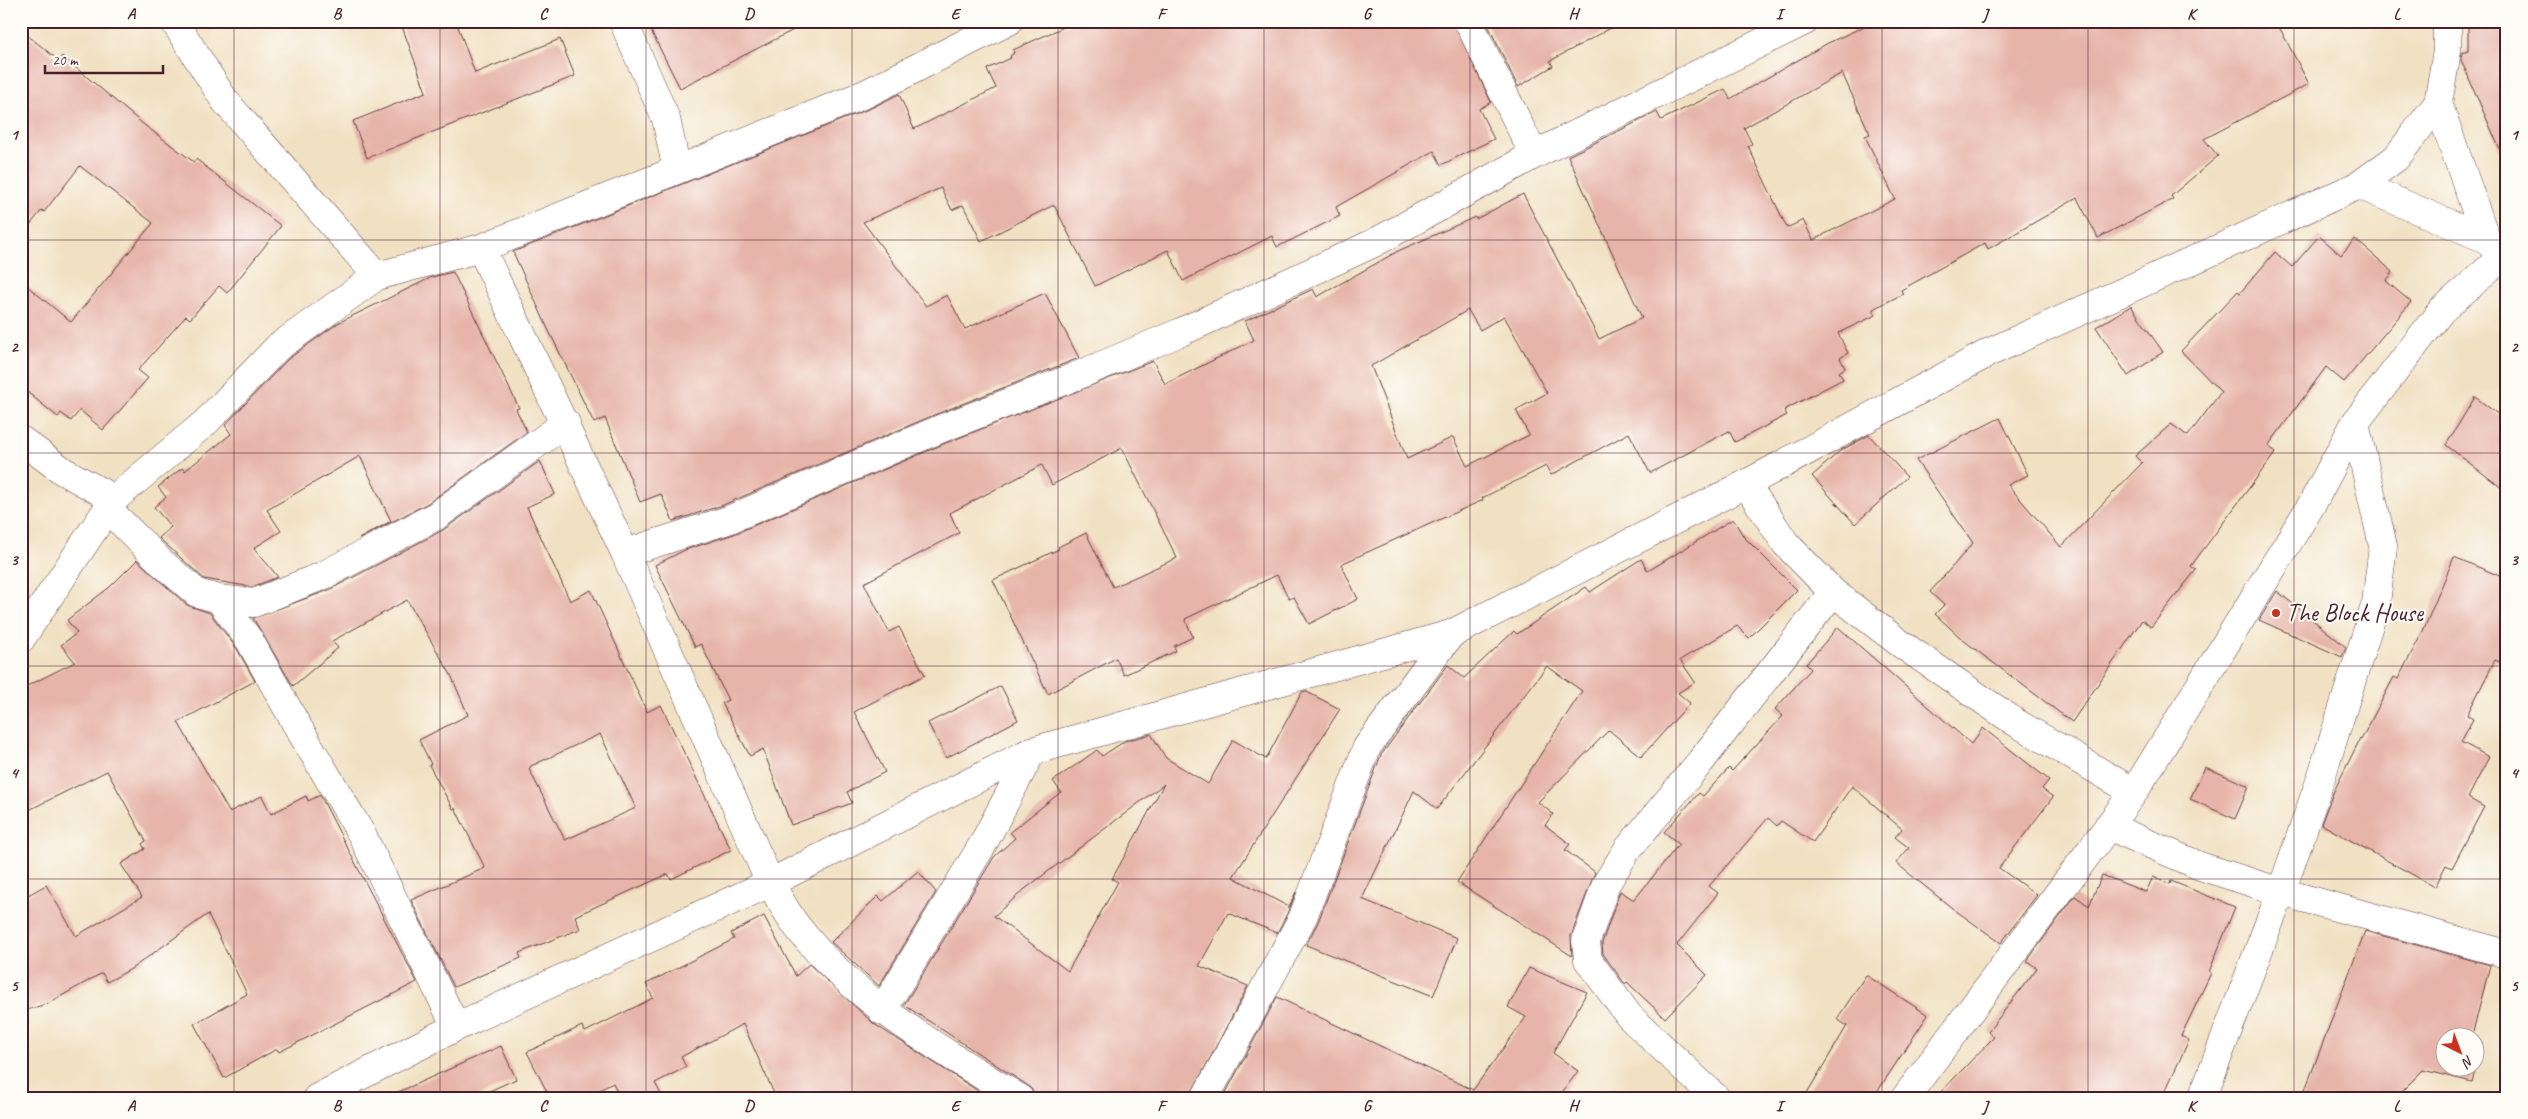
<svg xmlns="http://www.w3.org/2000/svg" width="2528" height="1119" font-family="Caveat,sans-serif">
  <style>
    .building { fill: #e6b4a8; fill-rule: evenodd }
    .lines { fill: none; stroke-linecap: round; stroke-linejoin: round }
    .minor-casing { stroke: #633c42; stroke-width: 29 }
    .major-casing { stroke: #633c42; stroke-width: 29 }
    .minor { stroke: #fff; stroke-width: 28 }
    .major { stroke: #fff; stroke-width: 28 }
    .grid { fill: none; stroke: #4a1f2b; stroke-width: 1; stroke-opacity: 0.55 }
    .poi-dot { fill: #c8321e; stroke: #fdfcf7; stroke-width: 2 }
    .labels { text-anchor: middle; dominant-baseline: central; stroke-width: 4; stroke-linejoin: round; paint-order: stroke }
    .poi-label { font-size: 25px; fill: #4a1f2b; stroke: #fdfcf7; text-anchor: start }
    .neatline { fill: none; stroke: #4a1f2b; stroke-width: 2 }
    .grid-label { font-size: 16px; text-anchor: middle; font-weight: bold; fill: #4a1f2b }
  </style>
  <rect width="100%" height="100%" fill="#fdfcf7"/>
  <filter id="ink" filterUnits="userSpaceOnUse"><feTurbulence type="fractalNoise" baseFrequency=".02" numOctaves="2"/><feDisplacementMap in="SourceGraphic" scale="10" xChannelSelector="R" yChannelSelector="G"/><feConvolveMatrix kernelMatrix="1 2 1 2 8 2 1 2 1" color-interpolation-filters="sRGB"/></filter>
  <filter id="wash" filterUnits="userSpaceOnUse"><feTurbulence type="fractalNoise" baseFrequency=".0096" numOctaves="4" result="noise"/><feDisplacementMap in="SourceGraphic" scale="20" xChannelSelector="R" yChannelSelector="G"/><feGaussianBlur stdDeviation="1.12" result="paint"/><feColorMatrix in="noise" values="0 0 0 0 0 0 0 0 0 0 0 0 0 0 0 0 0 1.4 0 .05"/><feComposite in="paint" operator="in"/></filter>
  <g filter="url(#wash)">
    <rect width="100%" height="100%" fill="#f1e1c3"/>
    <g id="blocks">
      <!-- building -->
      <path class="building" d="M 400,21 L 456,21 L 475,73 L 560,39 L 575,76 L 367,158 L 353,121 L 426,92 Z
        M 646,21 L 811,21 L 680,88 Z
        M 1077,21 L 1453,21 L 1491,102 L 1479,109 L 1494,139 L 1441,165 L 1434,151 L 1336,207 L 1340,216 L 1277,247 L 1272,236 L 1183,281 L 1168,250 L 1095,286 L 1054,205 L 981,241 L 963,205 L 952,210 L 941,188 L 863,222 L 926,306 L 947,295 L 965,329 L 1045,293 L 1079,358 L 934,415 L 723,505 L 673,521 L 661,494 L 640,502 L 605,418 L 594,423 L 548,329 L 513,252 L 871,108 L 899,94 L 914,129 L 996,88 L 987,69 L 1011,58 L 1010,56 L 1014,53 L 1013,50 Z
        M 1486,21 L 1624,21 L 1550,61 L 1553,66 L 1518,87 Z
        M 1876,21 L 2276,21 L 2309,84 L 2204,139 L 2218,156 L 2171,196 L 2173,199 L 2098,238 L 2077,198 L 1988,249 L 1985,243 L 1901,290 L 1903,294 L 1873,309 L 1876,315 L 1838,333 L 1848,353 L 1840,358 L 1845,368 L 1839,372 L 1843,379 L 1784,410 L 1787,415 L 1735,442 L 1729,431 L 1650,473 L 1629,433 L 1551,475 L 1546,466 L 1482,498 L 1483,500 L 1341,564 L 1358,599 L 1309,624 L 1294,597 L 1289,599 L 1277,575 L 1185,619 L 1193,637 L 1174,646 L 1176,651 L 1124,675 L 1116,658 L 1048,694 L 993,580 L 1059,549 L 1058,547 L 1086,533 L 1113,587 L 1177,558 L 1122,448 L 1052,485 L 1042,465 L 950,513 L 959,533 L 864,583 L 889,632 L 899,627 L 925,675 L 854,712 L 885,772 L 847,792 L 852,803 L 791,825 L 763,749 L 750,756 L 722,703 L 728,700 L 701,644 L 695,647 L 655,565 L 685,550 L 734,534 L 946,443 L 1153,361 L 1165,384 L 1254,340 L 1245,321 L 1313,289 L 1317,297 L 1398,251 L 1475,217 L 1476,219 L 1523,194 L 1599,339 L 1642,318 L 1568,156 L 1657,112 L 1661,120 L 1725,89 L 1730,99 L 1828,43 ZM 1842,73 L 1870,134 L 1865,136 L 1895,199 L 1813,240 L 1803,220 L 1787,228 L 1748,146 L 1752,144 L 1744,128 ZM 1468,310 L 1480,330 L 1504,316 L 1547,393 L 1516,410 L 1529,435 L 1467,466 L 1453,437 L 1407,459 L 1371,366 Z
        M 2468,21 L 2501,21 L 2507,35 L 2507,166 L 2461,60 L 2462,53 L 2468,51 Z
        M 21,30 L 58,60 L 62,56 L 143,124 L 194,162 L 196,159 L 281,226 L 227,293 L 219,286 L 190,319 L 186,316 L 138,370 L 148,378 L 103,430 L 80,410 L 71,421 L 61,413 L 58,417 L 21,387 L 21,281 L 71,322 L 153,223 L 80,166 L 44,212 L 42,210 L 21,236 Z
        M 2319,236 L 2341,255 L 2355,239 L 2393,272 L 2386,281 L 2411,302 L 2344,382 L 2326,367 L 2268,446 L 2276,452 L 2191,566 L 2196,570 L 2151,627 L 2142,620 L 2072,722 L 1963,640 L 1935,614 L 1944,605 L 1930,592 L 1973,543 L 1916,460 L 2000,418 L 2028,475 L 2008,485 L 2061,547 L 2142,463 L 2135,456 L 2171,424 L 2188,436 L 2221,392 L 2181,351 L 2238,291 L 2240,293 L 2275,252 L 2292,267 Z
        M 453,272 L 519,408 L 516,409 L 527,432 L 428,503 L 359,539 L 391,521 L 360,456 L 267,510 L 281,531 L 254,548 L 278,577 L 252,587 L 204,579 L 159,538 L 171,527 L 154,507 L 166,497 L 158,487 L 182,468 L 185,471 L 231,434 L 225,425 L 288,359 L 338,323 L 432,277 Z
        M 2131,306 L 2163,352 L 2128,376 L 2096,327 Z
        M 2475,397 L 2507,421 L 2507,492 L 2446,445 Z
        M 1869,435 L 1907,477 L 1855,524 L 1812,476 L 1840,451 Z
        M 540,461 L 555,494 L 527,507 L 570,601 L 591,590 L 647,712 L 661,705 L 731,850 L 671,879 L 668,874 L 575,916 L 580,929 L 519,953 L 521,958 L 454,987 L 411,900 L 485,868 L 455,808 L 453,809 L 429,765 L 431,764 L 419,740 L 468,715 L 451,675 L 407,600 L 332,641 L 338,648 L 293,686 L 253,618 L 329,590 L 443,530 ZM 600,734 L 636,808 L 565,840 L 529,769 L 531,766 Z
        M 1733,519 L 1744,537 L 1797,590 L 1749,638 L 1737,626 L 1680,660 L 1695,682 L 1678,693 L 1690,703 L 1641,757 L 1609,730 L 1538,802 L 1553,814 L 1545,825 L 1570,844 L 1565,850 L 1595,872 L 1571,936 L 1572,956 L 1457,882 L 1582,691 L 1547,666 L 1437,809 L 1414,791 L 1362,899 L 1457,938 L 1433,996 L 1306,945 L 1318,922 L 1381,755 L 1448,665 L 1464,678 L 1514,631 L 1517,634 L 1586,587 L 1590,592 L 1641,559 L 1648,571 Z
        M 2454,557 L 2507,579 L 2507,665 L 2495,660 L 2467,715 L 2473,719 L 2461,742 L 2489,757 L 2468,798 L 2484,807 L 2452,868 L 2446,865 L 2435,887 L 2321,824 L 2333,793 L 2360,739 L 2361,740 L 2394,677 L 2398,679 L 2423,631 Z
        M 137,560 L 187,605 L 210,613 L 237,649 L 255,681 L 178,722 L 229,812 L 262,796 L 271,814 L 306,796 L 308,801 L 320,795 L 417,982 L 279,1052 L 277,1049 L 224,1078 L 194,1024 L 247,994 L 208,914 L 131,969 L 107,982 L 102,973 L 49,1003 L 21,1012 L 21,899 L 46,885 L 76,936 L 142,897 L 121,864 L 145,849 L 142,844 L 146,841 L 107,771 L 21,814 L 21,689 L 75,662 L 61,645 L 77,633 L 67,620 L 111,586 Z
        M 2277,591 L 2346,647 L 2342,657 L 2259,620 Z
        M 1838,627 L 1971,744 L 1983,728 L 2049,780 L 2042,789 L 2053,797 L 1999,868 L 2037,895 L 2001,943 L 1952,908 L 1896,863 L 1909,848 L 1895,837 L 1902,829 L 1852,786 L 1813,842 L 1781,821 L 1777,826 L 1768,818 L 1709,886 L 1718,893 L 1677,945 L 1707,975 L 1665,1018 L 1627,982 L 1625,984 L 1603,954 L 1602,943 L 1620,891 L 1634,900 L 1679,844 L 1664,832 L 1699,793 L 1703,796 L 1729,768 L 1732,771 L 1783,716 L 1775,709 L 1811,669 L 1806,664 Z
        M 1001,686 L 1018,720 L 946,758 L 928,723 Z
        M 1305,691 L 1340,709 L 1233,877 L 1289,907 L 1296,892 L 1289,910 L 1277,933 L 1228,913 L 1199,966 L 1248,986 L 1189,1098 L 1035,1098 L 1032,1090 L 1027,1085 L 904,1005 L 994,857 L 1015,838 L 1010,832 L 1061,792 L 1053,781 L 1097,750 L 1102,756 L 1125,741 L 1151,734 L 1166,758 L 1208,784 L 1233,740 L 1266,759 L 1302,692 ZM 1164,784 L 1112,879 L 1118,882 L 1068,971 L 994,916 L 1025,889 Z
        M 2205,767 L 2249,786 L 2235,819 L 2190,799 Z
        M 918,871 L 936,892 L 879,986 L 831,942 L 878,896 L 883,901 Z
        M 2102,875 L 2146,892 L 2153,877 L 2170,884 L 2171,881 L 2235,907 L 2209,972 L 2211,973 L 2181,1036 L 2189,1040 L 2162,1098 L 1935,1098 L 1994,1037 L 1988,1032 L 2037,968 L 2027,961 L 2075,896 L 2089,906 Z
        M 764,916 L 796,976 L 809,964 L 874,1024 L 989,1098 L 776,1098 L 743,1024 L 681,1057 L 686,1067 L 655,1083 L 663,1098 L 620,1098 L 613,1083 L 584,1098 L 550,1098 L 527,1052 L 582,1026 L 585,1032 L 653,998 L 646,984 L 734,939 L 731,933 Z
        M 2365,931 L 2490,965 L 2472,1036 L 2446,1036 L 2446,1066 L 2476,1066 L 2476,1041 L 2482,1043 L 2472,1082 L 2423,1070 L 2395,1098 L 2302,1098 Z
        M 1529,968 L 1587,992 L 1553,1053 L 1578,1071 L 1558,1098 L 1223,1098 L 1277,997 L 1473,1090 L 1526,1017 L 1508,1007 Z
        M 1866,975 L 1928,1015 L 1873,1098 L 1804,1098 L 1847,1026 L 1837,1019 Z
        M 501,1046 L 516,1079 L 474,1098 L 385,1098 Z"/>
    </g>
  </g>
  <g filter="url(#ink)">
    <use href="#blocks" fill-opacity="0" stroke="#633c42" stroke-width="1"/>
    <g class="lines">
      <!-- minor casing -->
      <g class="minor-casing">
        <path id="minor" d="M 174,21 L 225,101 L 377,276
          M 623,21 L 666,119 L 677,170
          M 1468,21 L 1534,155
          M 2438,103 L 2486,239 L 2507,262
          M 2359,185 L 2486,239
          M 481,248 L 625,553 L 770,883 C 779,898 788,915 799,929 C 857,1003 940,1049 1019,1098
          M 21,440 L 63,471 L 114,499
          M 1746,484 L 1786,544 L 1833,592 L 1901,644 L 2015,722 L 2134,792
          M 108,509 L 162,563 L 197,593 L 219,599 L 254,603 L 322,576 L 436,516 L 566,423
          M 625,553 L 728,520 L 940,429 L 1074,377 L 1181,332 L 1374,243 L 1534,155 L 1805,21
          M 219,599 L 250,641 L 295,722 L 362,835 L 456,1027
          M 21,639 L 114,499 L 206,422 L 278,347 L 377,276 L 481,248 L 677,170 L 865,94 L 1009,21
          M 2108,826 L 2200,866 L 2281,892 L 2507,954
          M 882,1011 L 983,844 L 1032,751
          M 1205,1098 L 1303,917 L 1367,747 L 1451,634
          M 1716,1098 L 1629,1016 L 1588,960 L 1586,941 L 1606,884 L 1627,850 L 1701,761 L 1833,592
          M 1905,1098 L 2134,792 L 2312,504 L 2355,423 L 2441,311 L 2502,257
          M 2202,1098 L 2281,892 L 2320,781 L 2376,603 L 2383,546 L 2355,423"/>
      </g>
      <!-- major casing -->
      <g class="major-casing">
        <path id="major" d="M 317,1098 L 456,1027 L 770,883 L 1032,751 L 1451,634 L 1746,484 L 1990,352 L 2359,185 L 2396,158 L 2438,103 L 2447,51 L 2447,21"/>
      </g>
      <!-- minor -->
      <use href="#minor" class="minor"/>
      <!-- major -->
      <use href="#major" class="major"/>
    </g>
  </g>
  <!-- grid -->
  <path class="grid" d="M 234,21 L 234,1098M 440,21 L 440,1098M 646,21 L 646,1098M 852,21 L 852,1098M 1058,21 L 1058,1098M 1264,21 L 1264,1098M 1470,21 L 1470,1098M 1676,21 L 1676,1098M 1882,21 L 1882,1098M 2088,21 L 2088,1098M 2294,21 L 2294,1098M 21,240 L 2507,240M 21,453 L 2507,453M 21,666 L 2507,666M 21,879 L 2507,879"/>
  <!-- markers -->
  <circle class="poi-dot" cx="2276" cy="613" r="5"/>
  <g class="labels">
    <!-- poi labels -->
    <g class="poi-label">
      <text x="2286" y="613">The Block House</text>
    </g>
  </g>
  <!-- margin -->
  <rect width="2528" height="1119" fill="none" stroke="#fdfcf7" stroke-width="55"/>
  <!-- north arrow -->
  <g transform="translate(2460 1052) rotate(138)"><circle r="24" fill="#fdfcf7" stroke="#b5a4a5"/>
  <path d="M0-4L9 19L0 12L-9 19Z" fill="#c8321e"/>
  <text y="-8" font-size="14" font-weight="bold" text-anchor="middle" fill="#4a1f2b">N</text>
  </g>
  <!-- scale -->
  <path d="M45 65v8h118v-8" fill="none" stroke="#4a1f2b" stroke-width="2.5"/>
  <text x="52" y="65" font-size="15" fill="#4a1f2b" stroke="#fdfcf7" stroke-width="4" paint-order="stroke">20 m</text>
  <rect x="28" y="28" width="2472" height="1064" class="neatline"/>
  <g class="grid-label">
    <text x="131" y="19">A</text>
    <text x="337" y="19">B</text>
    <text x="543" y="19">C</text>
    <text x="749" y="19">D</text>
    <text x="955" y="19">E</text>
    <text x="1161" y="19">F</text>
    <text x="1367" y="19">G</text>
    <text x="1573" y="19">H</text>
    <text x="1779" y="19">I</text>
    <text x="1985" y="19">J</text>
    <text x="2191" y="19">K</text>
    <text x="2397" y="19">L</text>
    <text x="14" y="140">1</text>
    <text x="2514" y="140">1</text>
    <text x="14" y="352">2</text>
    <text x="2514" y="352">2</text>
    <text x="14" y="565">3</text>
    <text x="2514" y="565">3</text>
    <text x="14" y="778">4</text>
    <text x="2514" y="778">4</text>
    <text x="14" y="991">5</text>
    <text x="2514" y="991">5</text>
    <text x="131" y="1111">A</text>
    <text x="337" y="1111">B</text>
    <text x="543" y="1111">C</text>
    <text x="749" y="1111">D</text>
    <text x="955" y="1111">E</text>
    <text x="1161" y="1111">F</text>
    <text x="1367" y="1111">G</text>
    <text x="1573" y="1111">H</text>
    <text x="1779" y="1111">I</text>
    <text x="1985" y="1111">J</text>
    <text x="2191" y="1111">K</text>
    <text x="2397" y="1111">L</text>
  </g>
</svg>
